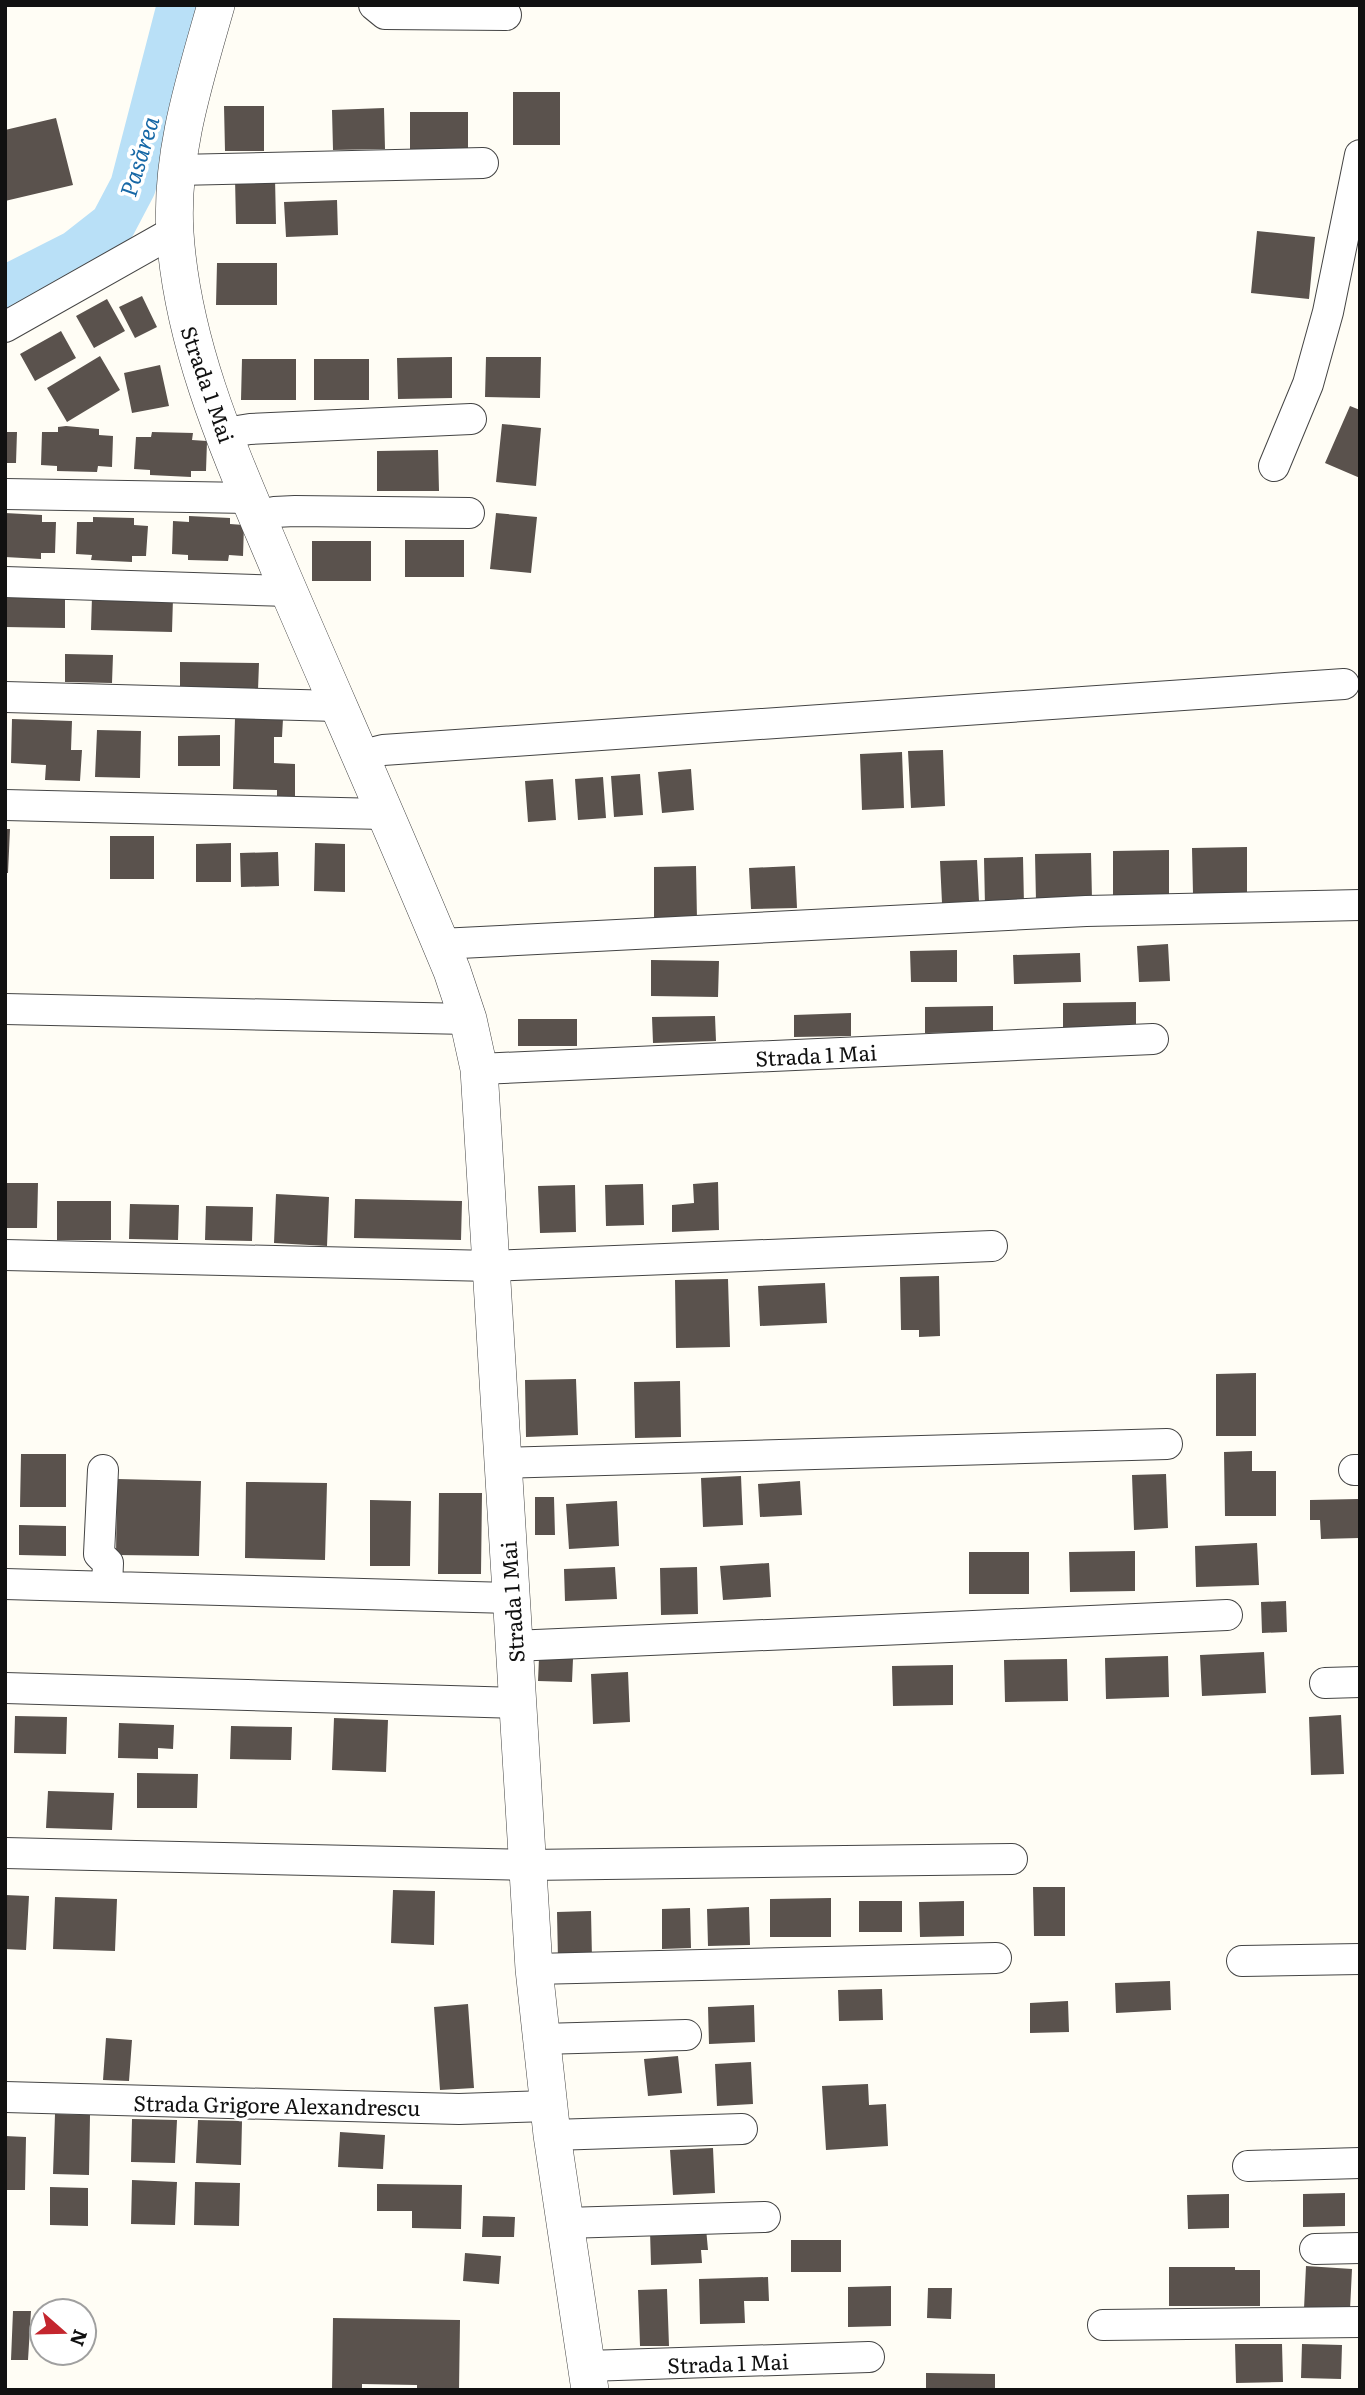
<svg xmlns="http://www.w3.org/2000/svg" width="1365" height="2395" font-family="Literata,serif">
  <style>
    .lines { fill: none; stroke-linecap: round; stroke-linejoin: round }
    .river { stroke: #b9e0f7; stroke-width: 46 }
    .building { fill: #5a524d }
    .minor-casing { stroke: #444; stroke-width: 32 }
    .tertiary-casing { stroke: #444; stroke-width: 38 }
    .minor { stroke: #fff; stroke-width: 30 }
    .tertiary { stroke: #fff; stroke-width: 37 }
    .labels { text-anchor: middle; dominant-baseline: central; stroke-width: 7; stroke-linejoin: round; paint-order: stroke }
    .street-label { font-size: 21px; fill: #111; stroke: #fff }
    .water-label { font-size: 23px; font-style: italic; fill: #1768a6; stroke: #fff }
  </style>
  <rect width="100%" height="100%" fill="#fffdf5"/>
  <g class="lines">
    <!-- river -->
    <path class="river" d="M 5,289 L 76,253 L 113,224 L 133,186 L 180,5"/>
  </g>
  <!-- building -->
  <path class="building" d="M 513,92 L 560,92 L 560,145 L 513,145 Z
    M 224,106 L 264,106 L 264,151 L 225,151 Z
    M 384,108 L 385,149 L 333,150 L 332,110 Z
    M 410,112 L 468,112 L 468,151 L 410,151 Z
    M 56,118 L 73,185 L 5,201 L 5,130 Z
    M 235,178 L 275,178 L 276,224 L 236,224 Z
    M 337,200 L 338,235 L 286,237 L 284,202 Z
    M 1257,231 L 1315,237 L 1309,299 L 1251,293 Z
    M 217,263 L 277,263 L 277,305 L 216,305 Z
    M 142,296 L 157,327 L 135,338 L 119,307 Z
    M 107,299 L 125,331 L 94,348 L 76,316 Z
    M 61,331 L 76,358 L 35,381 L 20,354 Z
    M 100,356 L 120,390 L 67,422 L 47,388 Z
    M 452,357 L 452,398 L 398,399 L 397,358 Z
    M 486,357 L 541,357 L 540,398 L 485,397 Z
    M 242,359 L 296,359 L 296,400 L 241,400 Z
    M 314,359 L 369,359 L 369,400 L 314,400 Z
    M 160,365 L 169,406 L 132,413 L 124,373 Z
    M 1350,406 L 1360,410 L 1360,478 L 1325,463 Z
    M 502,424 L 541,428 L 536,486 L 496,482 Z
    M 66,426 L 99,429 L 99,435 L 113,436 L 112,467 L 98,466 L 97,472 L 57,471 L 57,466 L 41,465 L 42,432 L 58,432 L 58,427 Z
    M 5,432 L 17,432 L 16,463 L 5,463 Z
    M 152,432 L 193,433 L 192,440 L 207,441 L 206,471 L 191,471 L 191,477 L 150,475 L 150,470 L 134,469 L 136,437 L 151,437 Z
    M 438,450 L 439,491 L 377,491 L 377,451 Z
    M 5,513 L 42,515 L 42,522 L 56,522 L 55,553 L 41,553 L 41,559 L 5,557 Z
    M 496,513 L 537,517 L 531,573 L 490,569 Z
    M 189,516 L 230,518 L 230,524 L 244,525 L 243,556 L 229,555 L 228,561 L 188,560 L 188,555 L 172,554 L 173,521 L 189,522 Z
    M 93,517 L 134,518 L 134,525 L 148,526 L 146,556 L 132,556 L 132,562 L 91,560 L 92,555 L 76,554 L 77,522 L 93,522 Z
    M 405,540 L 464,540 L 464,577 L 405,577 Z
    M 312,541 L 371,541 L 371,581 L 312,581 Z
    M 5,593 L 65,595 L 65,628 L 5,627 Z
    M 92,596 L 173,598 L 172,632 L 91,630 Z
    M 65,654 L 113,655 L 112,683 L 65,682 Z
    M 180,662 L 259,663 L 258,690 L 180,688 Z
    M 235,718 L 283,719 L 282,737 L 274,737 L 274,763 L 295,764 L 295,801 L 277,801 L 277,790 L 233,789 Z
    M 12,719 L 72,721 L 71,750 L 82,750 L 80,781 L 45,780 L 46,765 L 11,763 Z
    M 97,730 L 141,731 L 140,778 L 95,777 Z
    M 220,735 L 220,766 L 178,766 L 178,736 Z
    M 943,750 L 945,806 L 911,808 L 908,751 Z
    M 902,752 L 904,808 L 862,810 L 860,754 Z
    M 691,769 L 694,810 L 662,813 L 658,772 Z
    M 640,774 L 643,815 L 614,817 L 611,776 Z
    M 603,777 L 606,818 L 578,820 L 575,779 Z
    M 553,779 L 556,820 L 528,822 L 525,781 Z
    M 5,829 L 10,829 L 8,873 L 5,873 Z
    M 110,836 L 154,836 L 154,879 L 110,879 Z
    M 231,843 L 231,882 L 196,882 L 196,844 Z
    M 315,843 L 345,844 L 345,892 L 314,891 Z
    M 1247,847 L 1247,893 L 1193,894 L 1192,848 Z
    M 1169,850 L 1169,896 L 1113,896 L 1113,851 Z
    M 278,852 L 279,886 L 241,887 L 240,853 Z
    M 1091,853 L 1092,900 L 1036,901 L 1035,854 Z
    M 1023,857 L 1024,905 L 985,906 L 984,858 Z
    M 977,860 L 979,901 L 942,903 L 940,861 Z
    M 696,866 L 697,920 L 654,921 L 654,867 Z
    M 795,866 L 797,908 L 751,909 L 749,868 Z
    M 1168,944 L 1170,981 L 1139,982 L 1137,946 Z
    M 957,950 L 957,982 L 911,982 L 910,951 Z
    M 1080,953 L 1081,982 L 1014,984 L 1013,955 Z
    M 651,960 L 719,961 L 718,997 L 651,996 Z
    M 1136,1002 L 1136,1027 L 1063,1028 L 1063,1003 Z
    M 993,1006 L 993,1032 L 925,1033 L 925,1007 Z
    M 851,1013 L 851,1036 L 794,1037 L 794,1015 Z
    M 715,1016 L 716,1041 L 653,1043 L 652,1017 Z
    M 518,1019 L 577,1019 L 577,1046 L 518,1046 Z
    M 718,1182 L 719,1230 L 672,1232 L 672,1205 L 694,1203 L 693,1184 Z
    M 6,1183 L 38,1183 L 37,1228 L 5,1228 Z
    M 643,1184 L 644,1225 L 606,1226 L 605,1185 Z
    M 575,1185 L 576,1232 L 540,1233 L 538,1186 Z
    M 276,1194 L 329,1197 L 327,1246 L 274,1243 Z
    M 355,1199 L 462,1201 L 461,1240 L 354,1238 Z
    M 57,1201 L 111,1201 L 111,1240 L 57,1240 Z
    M 130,1204 L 179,1205 L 178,1240 L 129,1239 Z
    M 206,1206 L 253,1207 L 252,1241 L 205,1240 Z
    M 939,1276 L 940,1336 L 919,1337 L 919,1330 L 901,1330 L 900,1277 Z
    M 728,1279 L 730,1347 L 676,1348 L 675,1280 Z
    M 825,1283 L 827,1323 L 760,1326 L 758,1286 Z
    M 1256,1373 L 1256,1436 L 1216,1436 L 1216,1374 Z
    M 576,1379 L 578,1435 L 526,1437 L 525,1380 Z
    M 680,1381 L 681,1437 L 635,1438 L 634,1382 Z
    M 1252,1451 L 1252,1471 L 1276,1471 L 1276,1516 L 1225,1516 L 1224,1452 Z
    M 21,1454 L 66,1454 L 66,1507 L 20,1507 Z
    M 1166,1474 L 1168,1528 L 1134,1530 L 1132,1475 Z
    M 741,1476 L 743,1525 L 703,1527 L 701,1478 Z
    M 117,1479 L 201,1481 L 199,1556 L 116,1555 Z
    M 800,1481 L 802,1515 L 760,1517 L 758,1484 Z
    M 246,1482 L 327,1483 L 325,1560 L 245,1558 Z
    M 439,1493 L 482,1493 L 481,1574 L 438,1574 Z
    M 535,1497 L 554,1497 L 555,1535 L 535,1535 Z
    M 1358,1499 L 1359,1538 L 1321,1539 L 1320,1520 L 1310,1520 L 1310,1500 Z
    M 370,1500 L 411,1501 L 410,1566 L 370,1566 Z
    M 617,1501 L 619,1546 L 569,1549 L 566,1504 Z
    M 19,1525 L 66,1526 L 66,1556 L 19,1555 Z
    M 1257,1543 L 1259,1585 L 1196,1587 L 1195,1546 Z
    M 1135,1551 L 1135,1591 L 1070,1592 L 1069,1552 Z
    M 969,1552 L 1029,1552 L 1029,1594 L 969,1594 Z
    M 769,1563 L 771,1597 L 723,1600 L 720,1566 Z
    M 615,1567 L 617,1599 L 565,1601 L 564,1569 Z
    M 697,1567 L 698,1614 L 661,1615 L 660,1568 Z
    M 1286,1601 L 1287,1632 L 1262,1633 L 1261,1602 Z
    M 1264,1652 L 1266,1693 L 1202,1696 L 1200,1655 Z
    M 1168,1656 L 1169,1697 L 1106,1699 L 1105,1658 Z
    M 539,1658 L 573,1659 L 572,1682 L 538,1681 Z
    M 1067,1659 L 1068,1701 L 1005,1702 L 1004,1660 Z
    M 953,1665 L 953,1705 L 893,1706 L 892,1666 Z
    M 628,1672 L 630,1722 L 593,1724 L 591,1674 Z
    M 1341,1715 L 1344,1774 L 1311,1775 L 1309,1717 Z
    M 15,1716 L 67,1717 L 66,1754 L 14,1753 Z
    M 334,1718 L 388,1720 L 386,1772 L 332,1770 Z
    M 119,1723 L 174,1725 L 173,1749 L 158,1748 L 158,1759 L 118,1758 Z
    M 231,1726 L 292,1727 L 291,1760 L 230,1759 Z
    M 137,1773 L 198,1774 L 197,1808 L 137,1808 Z
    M 48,1791 L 114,1793 L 112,1830 L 46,1828 Z
    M 1033,1887 L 1065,1887 L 1065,1936 L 1034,1936 Z
    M 393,1890 L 435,1891 L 434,1945 L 391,1943 Z
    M 5,1895 L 29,1896 L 26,1950 L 5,1949 Z
    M 55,1897 L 117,1899 L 115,1951 L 53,1949 Z
    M 831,1898 L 831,1937 L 770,1937 L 770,1899 Z
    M 859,1901 L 902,1901 L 902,1932 L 859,1932 Z
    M 964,1901 L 964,1936 L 920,1937 L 919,1902 Z
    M 749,1907 L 750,1945 L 708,1946 L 707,1909 Z
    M 690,1908 L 691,1948 L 662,1949 L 662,1909 Z
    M 591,1911 L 592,1959 L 558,1960 L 557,1912 Z
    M 1170,1981 L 1171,2010 L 1116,2013 L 1115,1983 Z
    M 882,1989 L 883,2020 L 839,2021 L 838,1990 Z
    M 1068,2001 L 1069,2032 L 1030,2033 L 1030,2003 Z
    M 468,2004 L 474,2088 L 440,2090 L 434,2007 Z
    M 754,2005 L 755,2042 L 709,2044 L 708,2007 Z
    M 106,2038 L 132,2040 L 129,2081 L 103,2080 Z
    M 678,2056 L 682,2093 L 648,2096 L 644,2059 Z
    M 751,2062 L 753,2104 L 717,2106 L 715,2064 Z
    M 868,2084 L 869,2105 L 886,2104 L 888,2146 L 826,2150 L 822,2086 Z
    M 55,2114 L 90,2115 L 89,2175 L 53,2174 Z
    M 132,2119 L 177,2120 L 175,2163 L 131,2162 Z
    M 198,2120 L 242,2121 L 241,2165 L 196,2163 Z
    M 340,2132 L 385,2135 L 383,2169 L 338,2167 Z
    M 5,2136 L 26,2137 L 25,2190 L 5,2190 Z
    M 713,2148 L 715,2193 L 673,2195 L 670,2150 Z
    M 132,2180 L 177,2182 L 175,2225 L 131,2224 Z
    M 195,2182 L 240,2183 L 239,2226 L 194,2225 Z
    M 377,2184 L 462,2185 L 461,2229 L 412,2228 L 412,2211 L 377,2211 Z
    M 50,2187 L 88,2188 L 88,2226 L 50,2225 Z
    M 1345,2193 L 1345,2226 L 1303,2227 L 1303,2194 Z
    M 1229,2194 L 1229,2228 L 1188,2229 L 1187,2195 Z
    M 483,2216 L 515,2217 L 514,2237 L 482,2237 Z
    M 706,2228 L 708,2250 L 701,2250 L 702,2263 L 651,2265 L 650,2231 Z
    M 791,2240 L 841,2240 L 841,2272 L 791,2272 Z
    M 465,2253 L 501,2256 L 499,2284 L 463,2281 Z
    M 1306,2266 L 1352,2269 L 1350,2310 L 1304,2309 Z
    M 1169,2267 L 1235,2267 L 1235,2270 L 1260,2270 L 1260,2306 L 1169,2306 Z
    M 768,2277 L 769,2301 L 744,2301 L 745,2323 L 700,2324 L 699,2279 Z
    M 891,2286 L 891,2326 L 848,2327 L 848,2287 Z
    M 928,2288 L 952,2288 L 951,2319 L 927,2318 Z
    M 667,2289 L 669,2346 L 640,2346 L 638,2290 Z
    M 13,2311 L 31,2311 L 28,2360 L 11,2360 Z
    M 333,2318 L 460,2320 L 459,2390 L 417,2390 L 417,2385 L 362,2384 L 362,2390 L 332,2390 Z
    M 1235,2344 L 1282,2344 L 1283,2382 L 1236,2383 Z
    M 1302,2344 L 1342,2345 L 1341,2379 L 1301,2378 Z
    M 926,2373 L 995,2374 L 995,2390 L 926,2390 Z"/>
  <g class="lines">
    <!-- minor casing -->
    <g class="minor-casing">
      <path id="minor" d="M 374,5 L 385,14 L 506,15
        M 177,170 L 483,163
        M 5,327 L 175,231
        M 225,433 L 250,429 L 471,419
        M 1274,466 L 1308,384 L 1328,312 L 1360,155
        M 5,494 L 250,498
        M 257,516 L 274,512 L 295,511 L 469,513
        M 5,582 L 289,591
        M 5,697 L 337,706
        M 359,756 L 383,750 L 1344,684
        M 5,805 L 383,814
        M 440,944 L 1086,911 L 1360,905
        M 5,1009 L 468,1019
        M 479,1069 L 1153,1039
        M 5,1255 L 492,1266 L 992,1246
        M 502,1463 L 1167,1444
        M 103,1470 L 99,1554 L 108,1563 L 107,1586
        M 1354,1470 L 1360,1470
        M 5,1584 L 510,1598
        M 513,1646 L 1227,1615
        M 1325,1683 L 1360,1682
        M 5,1688 L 517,1703
        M 5,1853 L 527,1865 L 1012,1859
        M 1242,1961 L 1360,1959
        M 534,1969 L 996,1958
        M 541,2039 L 686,2035
        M 5,2097 L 459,2109 L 548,2106
        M 552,2135 L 742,2129
        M 1248,2166 L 1360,2163
        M 565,2223 L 765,2217
        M 1315,2249 L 1360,2248
        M 1103,2325 L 1360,2322
        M 587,2366 L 869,2357"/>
    </g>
    <!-- tertiary casing -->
    <g class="tertiary-casing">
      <path id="tertiary" d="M 216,5 C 195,79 170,155 175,233 C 183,354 235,463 281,573 C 338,706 397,838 452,971 L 468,1019 L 479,1069 L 534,1969 L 552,2135 L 590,2390"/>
    </g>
    <!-- minor -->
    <use href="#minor" class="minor"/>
    <!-- tertiary -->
    <use href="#tertiary" class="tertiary"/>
  </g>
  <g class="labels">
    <!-- street labels -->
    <g class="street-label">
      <text transform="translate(209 384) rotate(71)">Strada 1 Mai</text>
      <text transform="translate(816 1054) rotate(-3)">Strada 1 Mai</text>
      <text transform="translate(511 1602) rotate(-94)">Strada 1 Mai</text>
      <text transform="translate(277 2104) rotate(1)">Strada Grigore Alexandrescu</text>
      <text transform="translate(728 2362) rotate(-2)">Strada 1 Mai</text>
    </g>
    <!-- water labels -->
    <g class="water-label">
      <text transform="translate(138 156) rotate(-73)">Pasărea</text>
    </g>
  </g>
  <!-- border -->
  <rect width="1365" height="2395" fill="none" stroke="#111111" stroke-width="14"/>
  <!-- north arrow -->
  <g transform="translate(63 2332) rotate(110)"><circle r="33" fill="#ffffff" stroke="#a0a0a0" stroke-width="2"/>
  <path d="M0-5L12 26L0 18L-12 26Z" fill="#c4262e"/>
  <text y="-10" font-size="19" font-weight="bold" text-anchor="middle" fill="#111111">N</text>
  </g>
</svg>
